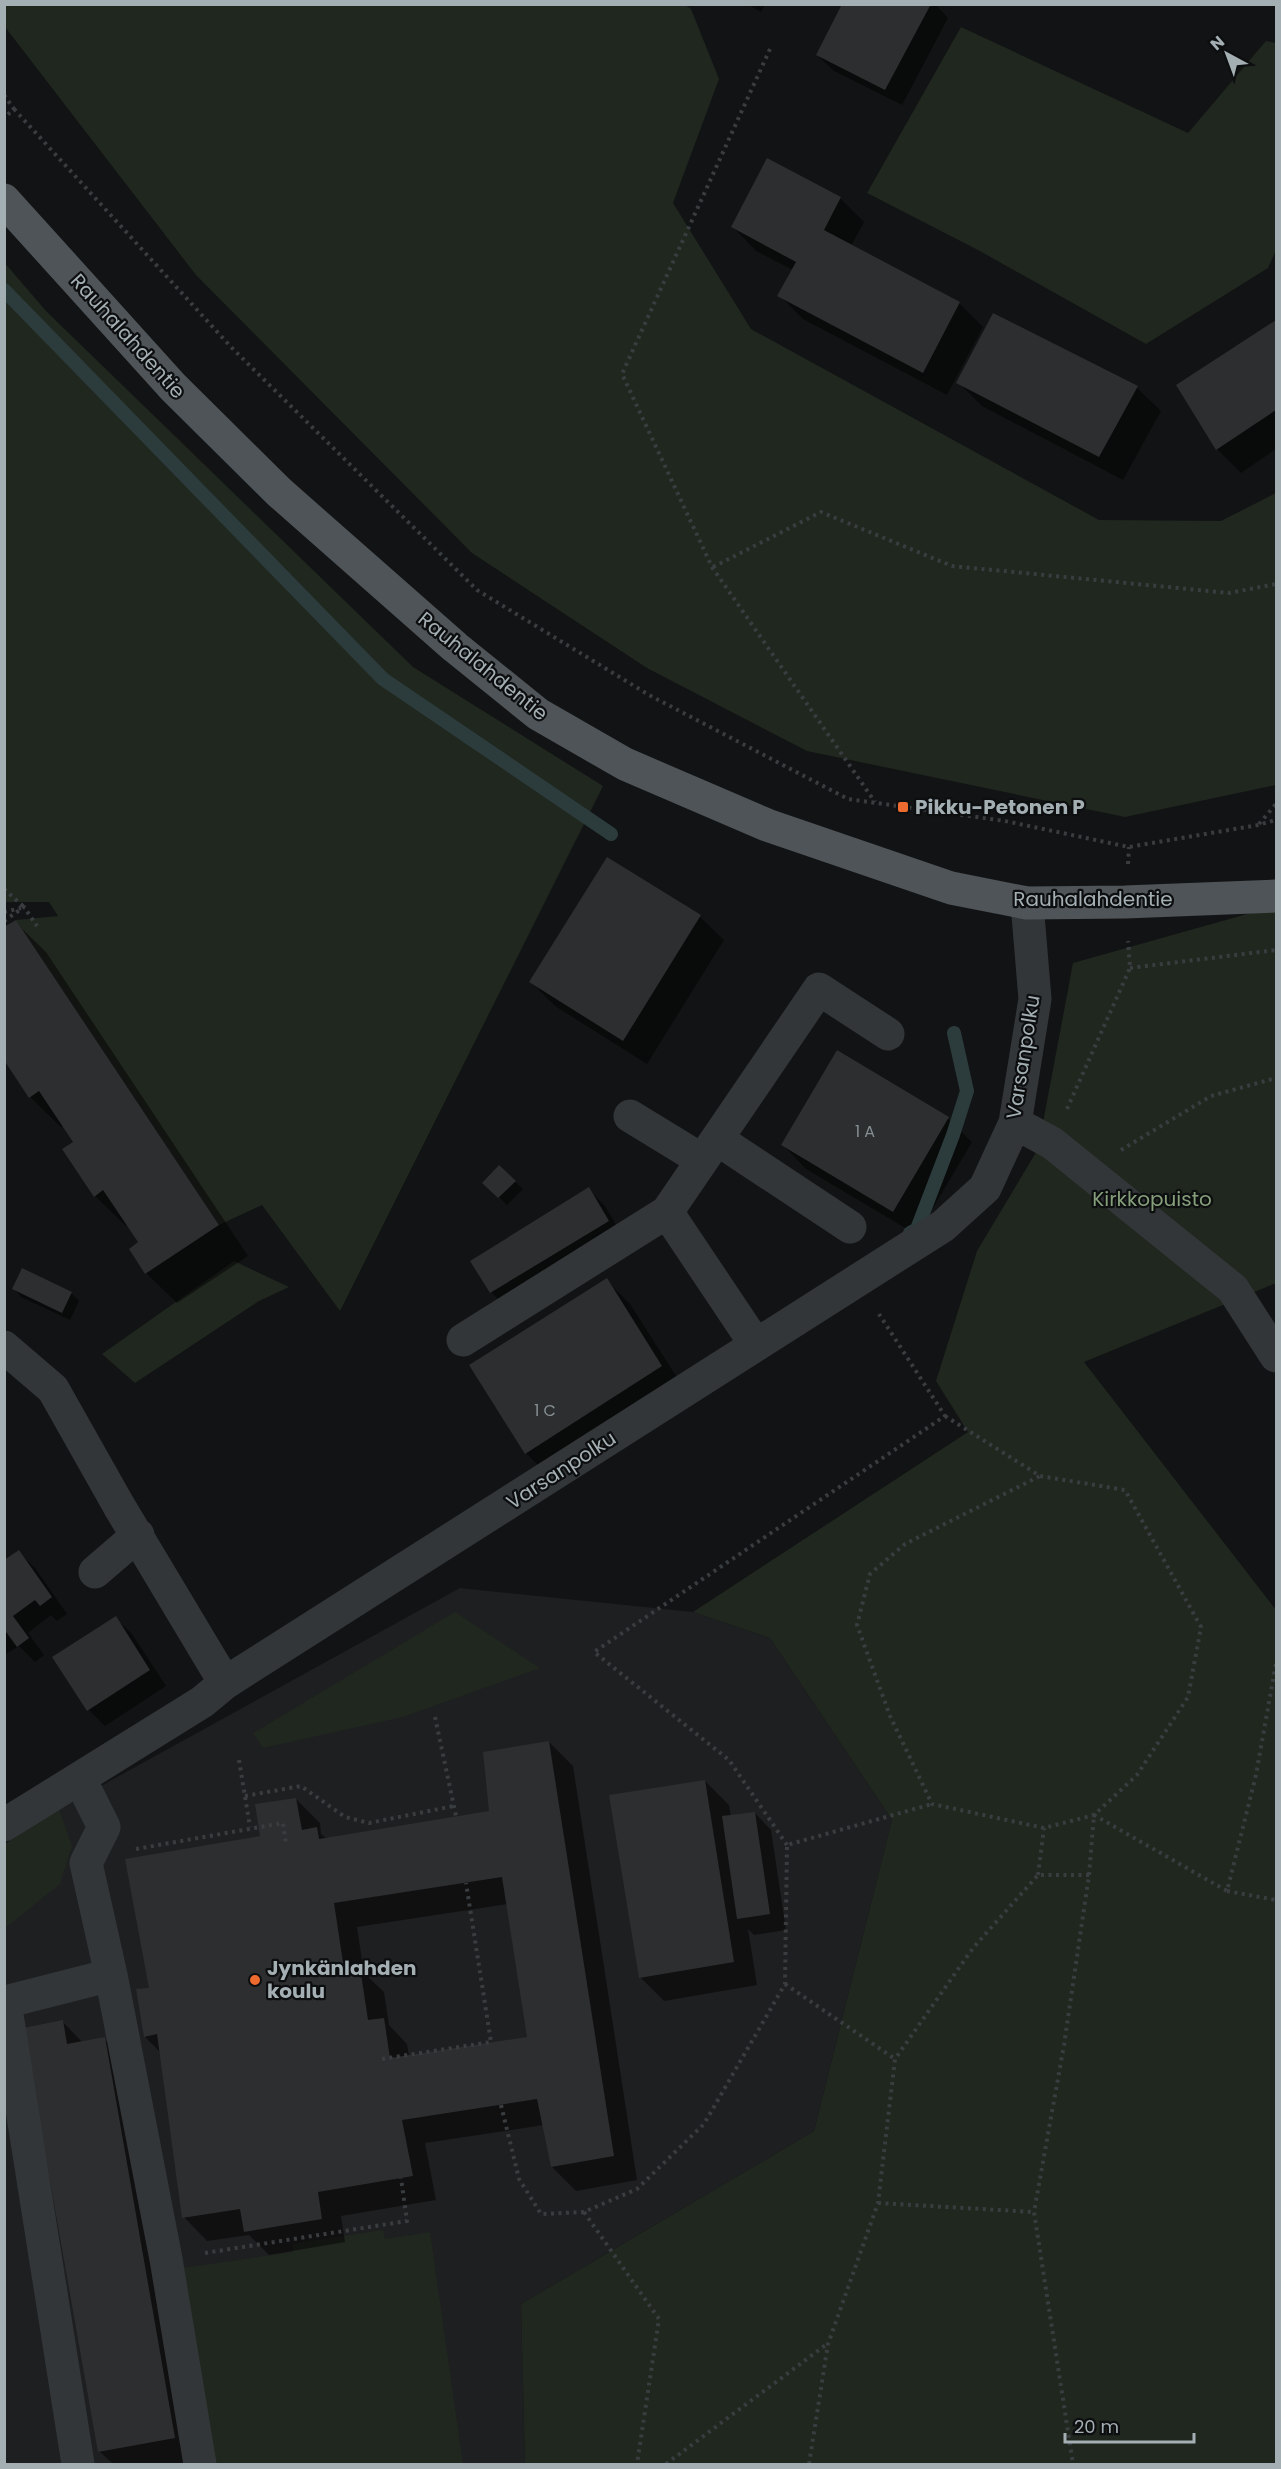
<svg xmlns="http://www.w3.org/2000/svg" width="1281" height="2469" font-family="Poppins,sans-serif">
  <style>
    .built { fill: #1e1f21 }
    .green { fill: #20271f }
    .shadow { fill: #0007; fill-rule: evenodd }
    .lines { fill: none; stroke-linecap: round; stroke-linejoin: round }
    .stream { stroke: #2c3b3c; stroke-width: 14 }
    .building { fill: #2d2e30; fill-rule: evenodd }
    .path { stroke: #393d40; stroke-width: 4; stroke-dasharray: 3 4.5; stroke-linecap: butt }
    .minor { stroke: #333639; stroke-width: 33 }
    .major { stroke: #4f5458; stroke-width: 33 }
    .poi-dot { fill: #ee6b30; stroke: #0d0e0f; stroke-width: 2 }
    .labels { text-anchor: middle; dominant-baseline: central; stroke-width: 4.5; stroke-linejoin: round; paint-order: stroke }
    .number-label { font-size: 16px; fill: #868f93 }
    .street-label { font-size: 20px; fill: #a4afb4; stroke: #0d0e0f }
    .poi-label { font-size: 20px; font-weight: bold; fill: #a4afb4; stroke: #0d0e0f; text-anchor: start }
    .park-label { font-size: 20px; fill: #869f7b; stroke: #0d0e0f }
  </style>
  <rect width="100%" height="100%" fill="#121314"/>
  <!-- built -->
  <path class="built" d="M 460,1588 L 693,1612 L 770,1638 L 892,1820 L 814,2131 L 521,2304 L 525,2464 L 5,2464 L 5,1844 L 59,1809 Z"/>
  <!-- green -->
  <path class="green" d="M 5,4 L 685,5 L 691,9 L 719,79 L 673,203 L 751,329 L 1099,520 L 1221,521 L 1276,493 L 1276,785 L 1125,817 L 807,751 L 647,668 L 472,553 L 196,275 L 5,27 Z
    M 961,27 L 1188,133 L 1266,41 L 1276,43 L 1276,250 L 1268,268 L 1146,344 L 978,250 L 867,193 Z
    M 4,262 L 46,311 L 413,667 L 603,786 L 340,1311 L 262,1205 L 219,1225 L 16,920 L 58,916 L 49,902 L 5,902 Z
    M 1276,906 L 1276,1283 L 1084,1362 L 1276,1610 L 1276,2464 L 525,2464 L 521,2304 L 814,2131 L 892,1820 L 770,1638 L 693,1612 L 968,1432 L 936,1381 L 977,1251 L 1038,1149 L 1073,963 Z
    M 234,1261 L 289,1287 L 259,1301 L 135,1383 L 102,1354 Z
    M 455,1612 L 540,1668 L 403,1717 L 263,1748 L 253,1733 Z
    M 59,1809 L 72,1846 L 60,1884 L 5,1928 L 5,1844 Z
    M 383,2230 L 385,2239 L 430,2232 L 463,2464 L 204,2464 L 176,2269 L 293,2252 L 292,2244 Z"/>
  <!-- shadow -->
  <path class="shadow" d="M 747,4 L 765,4 L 761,12 Z
    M 843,4 L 935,4 L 948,18 L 902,105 L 834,71 L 817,55 Z
    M 768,160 L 841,199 L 864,222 L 851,246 L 959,303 L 983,327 L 947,395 L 803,319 L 779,295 L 793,270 L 756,251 L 733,227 Z
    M 994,315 L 1137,388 L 1161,411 L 1123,480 L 982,406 L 958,382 Z
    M 1276,322 L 1276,449 L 1241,473 L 1217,449 L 1178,386 Z
    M 700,917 L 724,940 L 647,1064 L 555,1006 L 531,982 Z
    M 15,922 L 46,952 L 248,1256 L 177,1303 L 146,1273 L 140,1243 L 128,1224 L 126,1226 L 95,1196 L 75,1142 L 64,1125 L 61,1127 L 30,1097 L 4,1058 L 4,1045 L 8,1042 Z
    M 837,1052 L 948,1119 L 972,1142 L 917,1235 L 806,1169 L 783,1145 Z
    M 499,1167 L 523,1189 L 507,1205 L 485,1183 Z
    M 588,1189 L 605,1206 L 624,1238 L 507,1308 L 491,1292 Z
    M 606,1280 L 630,1304 L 685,1390 L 550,1477 L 526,1453 Z
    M 14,1289 L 71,1293 L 79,1301 L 70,1320 L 21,1297 Z
    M 19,1552 L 35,1568 L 67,1614 L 57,1621 L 51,1615 L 28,1633 L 44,1655 L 35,1662 L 19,1646 L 4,1655 L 4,1562 Z
    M 115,1618 L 132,1634 L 166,1686 L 105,1726 L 89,1710 L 54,1657 Z
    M 549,1742 L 573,1766 L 637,2180 L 576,2191 L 552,2167 L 544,2125 L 425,2143 L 436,2200 L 341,2216 L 345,2242 L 269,2255 L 249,2235 L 207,2241 L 184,2217 L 161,2053 L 145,2037 L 138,1990 L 151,1989 L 262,1837 L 296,1799 L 320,1823 L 321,1834 L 327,1839 L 490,1812 ZM 508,1904 L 529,2038 L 409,2056 L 407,2044 L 389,2025 L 384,1992 L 364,1973 L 357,1927 Z
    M 705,1781 L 729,1805 L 731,1817 L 755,1813 L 771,1830 L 786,1930 L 754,1935 L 748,1929 L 757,1985 L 664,2001 L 640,1977 Z
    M 63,2022 L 83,2043 L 104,2039 L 135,2069 L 204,2464 L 113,2464 L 99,2451 Z"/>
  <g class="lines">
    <!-- stream -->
    <path class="stream" d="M 4,290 L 383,679 L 611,834
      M 910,1233 L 917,1229 L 953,1135 L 967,1091 L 954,1033"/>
  </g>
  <!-- building -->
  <path class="building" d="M 842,4 L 931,4 L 885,90 L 816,55 Z
    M 767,158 L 841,197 L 824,230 L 960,302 L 923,373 L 777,296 L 796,262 L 731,227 Z
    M 993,313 L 1138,386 L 1099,457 L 956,383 Z
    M 1276,320 L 1276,410 L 1216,450 L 1176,385 Z
    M 607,857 L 701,915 L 623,1041 L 529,982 Z
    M 16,920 L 219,1225 L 145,1274 L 129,1249 L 138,1242 L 103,1190 L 94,1197 L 62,1149 L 73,1142 L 39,1091 L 29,1098 L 4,1060 L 6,1042 L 4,1039 L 4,927 Z
    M 837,1050 L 949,1117 L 893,1212 L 781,1145 Z
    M 499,1165 L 516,1181 L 498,1198 L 482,1183 Z
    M 589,1187 L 609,1221 L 490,1293 L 470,1261 Z
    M 22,1268 L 72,1292 L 62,1313 L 12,1289 Z
    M 607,1278 L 662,1366 L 525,1454 L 469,1365 Z
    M 19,1550 L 52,1597 L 40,1606 L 35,1600 L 13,1616 L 29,1638 L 17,1647 L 4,1629 L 4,1560 Z
    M 116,1616 L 150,1670 L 87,1711 L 52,1657 Z
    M 549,1741 L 614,2156 L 551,2167 L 537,2099 L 402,2120 L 413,2176 L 318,2192 L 322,2219 L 244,2232 L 240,2209 L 182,2218 L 157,2034 L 144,2037 L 136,1989 L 149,1988 L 125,1859 L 260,1836 L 255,1804 L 296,1798 L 302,1830 L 317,1827 L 319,1839 L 489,1811 L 483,1752 ZM 502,1877 L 527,2037 L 390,2058 L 384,2018 L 368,2020 L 360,1967 L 344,1969 L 334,1903 Z
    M 705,1780 L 734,1962 L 639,1978 L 609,1795 Z
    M 755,1812 L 770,1914 L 737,1919 L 722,1816 Z
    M 63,2020 L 67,2044 L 105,2037 L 175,2438 L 98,2452 L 23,2028 Z"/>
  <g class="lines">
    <!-- path -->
    <path class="path" d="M 770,49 L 622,374 L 712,567 L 875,802
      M 4,95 L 14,109 L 4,118
      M 14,109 L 231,347 L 477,590 L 649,695 L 848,799 L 1005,821 L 1129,847 L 1258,825 L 1276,820
      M 713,567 L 821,512 L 952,566 L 1229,593 L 1276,584
      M 1259,824 L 1276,804
      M 1128,864 L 1129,847
      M 4,889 L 24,907
      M 4,912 L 21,908
      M 4,921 L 24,907 L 37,926
      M 1130,968 L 1276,950
      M 1067,1109 L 1130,968 L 1128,941
      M 1121,1150 L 1211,1096 L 1276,1078
      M 945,1416 L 1040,1476 L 1125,1490 L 1201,1627 L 1188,1697 L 1137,1775 L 1094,1815 L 1044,1828 L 932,1804 L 890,1716 L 857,1625 L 870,1574 L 905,1544 L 1040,1476
      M 435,1717 L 456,1816
      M 239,1760 L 250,1827
      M 245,1796 L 301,1786 L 345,1817 L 369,1823 L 454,1806
      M 787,1845 L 729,1760 L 594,1652 L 945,1416 L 879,1314
      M 136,1849 L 283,1823 L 286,1844
      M 1038,1875 L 1044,1828
      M 1089,1875 L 1094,1815 L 1227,1891 L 1256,1775 L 1276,1663
      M 1227,1891 L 1276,1900
      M 785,1984 L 895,2059
      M 382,2059 L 491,2042 L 466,1883
      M 501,2105 L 519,2179 L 541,2214 L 584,2212 L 637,2189 L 704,2124 L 785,1984 L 787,1845 L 932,1804
      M 878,2203 L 1034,2212
      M 584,2212 L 659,2319 L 637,2464
      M 205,2253 L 407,2221 L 401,2178
      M 666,2464 L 827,2344
      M 809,2464 L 828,2344 L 878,2203 L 895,2059 L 973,1948 L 1038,1875 L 1089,1875 L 1064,2045 L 1034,2212 L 1073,2464"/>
    <!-- minor -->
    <path class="minor" d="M 630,1116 L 702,1160
      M 1015,1123 L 1052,1143 L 1233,1289 L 1276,1356
      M 717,1139 L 850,1227
      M 667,1212 L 819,989 L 888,1034
      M 463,1340 L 667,1212 L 756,1345
      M 4,1347 L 53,1389 L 119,1506 L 225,1683 L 943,1226 L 985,1188 L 1015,1123 L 1035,999 L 1027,903
      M 95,1572 L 138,1535
      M 80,1779 L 104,1827 L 86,1863 L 111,1975 L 166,2259 L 200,2464
      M 4,1825 L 202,1702 L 225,1683
      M 78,2464 L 5,2002 L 111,1975"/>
    <!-- major -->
    <path class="major" d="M 4,200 L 173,387 L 279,492 L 455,647 L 538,714 L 625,764 L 767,825 L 951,888 L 1027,903 L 1125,902 L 1276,896"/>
  </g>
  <!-- markers -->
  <g class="poi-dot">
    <rect x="897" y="801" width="12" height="12" rx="3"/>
    <circle cx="255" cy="1980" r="6"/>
  </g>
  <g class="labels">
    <!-- number labels -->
    <g class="number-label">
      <text x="865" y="1131">1 A</text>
      <text x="545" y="1410">1 C</text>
    </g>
    <!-- street labels -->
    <g class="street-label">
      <text transform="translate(128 336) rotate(48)">Rauhalahdentie</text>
      <text transform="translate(483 666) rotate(39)">Rauhalahdentie</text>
      <text x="1093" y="899">Rauhalahdentie</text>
      <text transform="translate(1023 1057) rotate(-81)">Varsanpolku</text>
      <text transform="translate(561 1470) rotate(-33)">Varsanpolku</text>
    </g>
    <!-- poi labels -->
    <g class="poi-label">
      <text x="915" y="807">Pikku-Petonen P</text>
      <text x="267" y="1968">Jynkänlahden<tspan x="267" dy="23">koulu</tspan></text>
    </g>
    <!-- park labels -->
    <g class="park-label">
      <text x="1152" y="1199">Kirkkopuisto</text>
    </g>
  </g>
  <!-- border -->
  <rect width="1281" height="2469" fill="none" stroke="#a4afb4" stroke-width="12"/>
  <!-- north arrow -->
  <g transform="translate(1227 54) rotate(319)" stroke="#0d0e0f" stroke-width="4.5" paint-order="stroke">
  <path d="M0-4.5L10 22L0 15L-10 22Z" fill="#a4afb4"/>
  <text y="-9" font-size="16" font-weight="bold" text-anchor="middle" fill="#a4afb4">N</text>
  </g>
  <!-- scale -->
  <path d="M1065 2433v9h129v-9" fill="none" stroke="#a4afb4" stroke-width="3"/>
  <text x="1074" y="2433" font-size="18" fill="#a4afb4" stroke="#0d0e0f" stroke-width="4.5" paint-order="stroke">20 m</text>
</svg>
